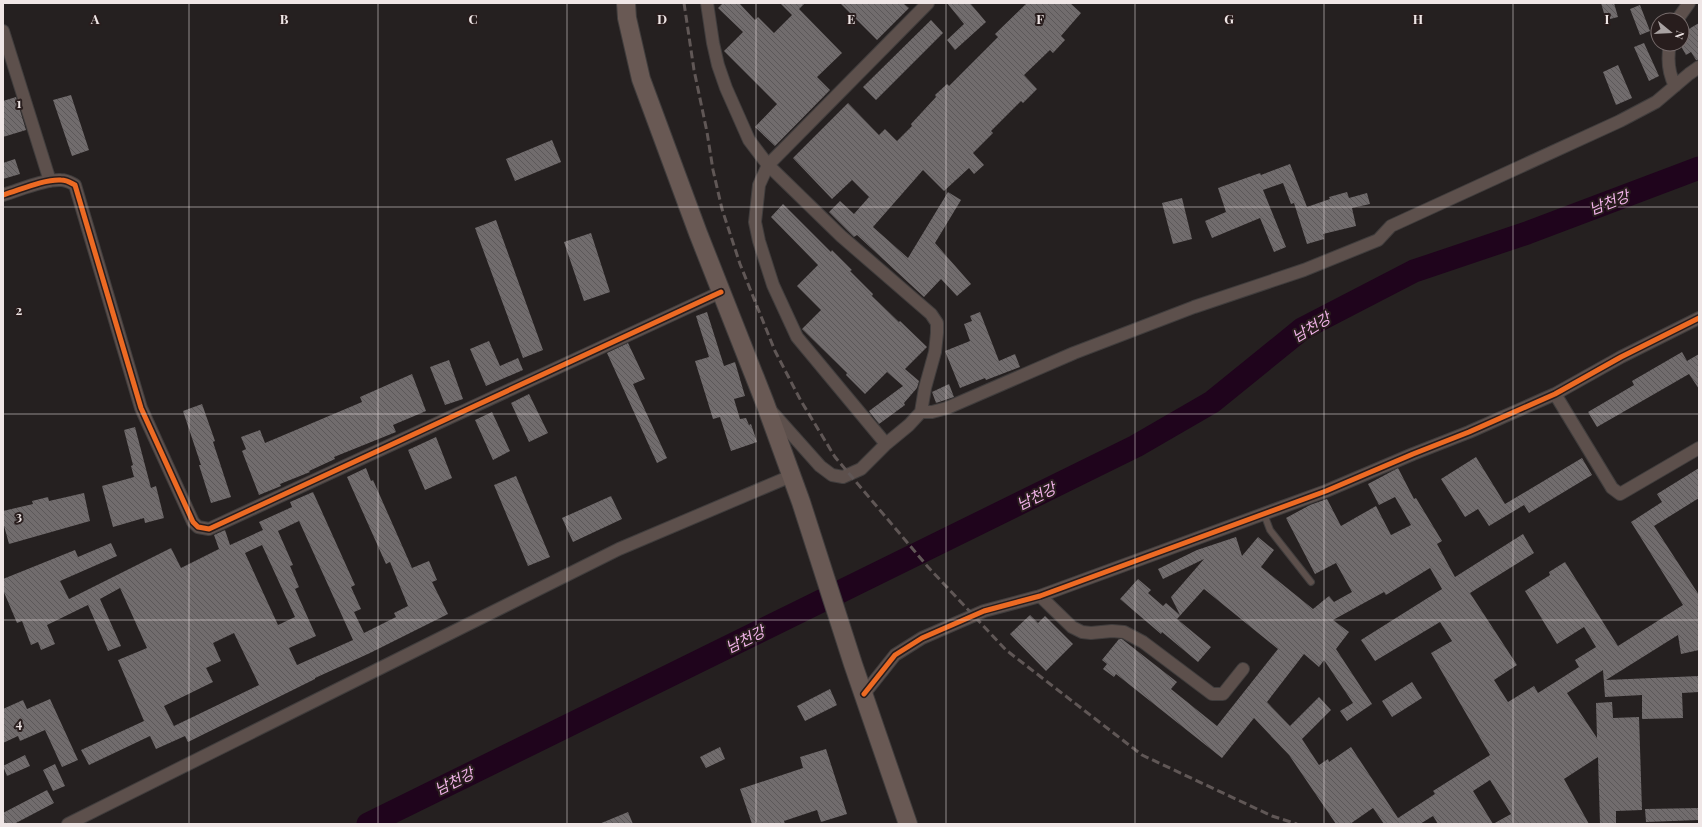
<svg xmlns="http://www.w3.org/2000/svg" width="1702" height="827" font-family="'Playfair Display','Noto Sans KR',serif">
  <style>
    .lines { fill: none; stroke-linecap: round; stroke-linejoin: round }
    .river { stroke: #1f041c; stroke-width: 23 }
    .building { fill: url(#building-back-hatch); fill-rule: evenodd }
    .lane-casing { stroke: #403d3d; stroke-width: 8 }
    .street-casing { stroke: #403d3d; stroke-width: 14 }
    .primary-casing { stroke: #403d3d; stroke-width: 20 }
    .lane { stroke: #5d504c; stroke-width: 6 }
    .street { stroke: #5d504c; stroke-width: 12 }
    .primary { stroke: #695954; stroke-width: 18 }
    .rail { stroke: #605756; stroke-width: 3; stroke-dasharray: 8 4; stroke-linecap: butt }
    .cycleway-casing { stroke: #281d1d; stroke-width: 8 }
    .cycleway { stroke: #ed6a23; stroke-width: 5 }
    .grid { fill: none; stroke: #efe6e6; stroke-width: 1; stroke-opacity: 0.55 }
    .labels { text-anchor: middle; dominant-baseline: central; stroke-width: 4; stroke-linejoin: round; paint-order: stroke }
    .water-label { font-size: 15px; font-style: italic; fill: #f2b3e9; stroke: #281d1d }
    .grid-label { font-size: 13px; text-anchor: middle; font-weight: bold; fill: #efe6e6; stroke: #281d1d; stroke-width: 4; stroke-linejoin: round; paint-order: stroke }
  </style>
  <defs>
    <pattern id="building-back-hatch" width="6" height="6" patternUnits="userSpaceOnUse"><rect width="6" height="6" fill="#716c6d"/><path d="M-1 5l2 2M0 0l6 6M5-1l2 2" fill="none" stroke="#5c5859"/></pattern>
  </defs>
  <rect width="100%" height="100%" fill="#252020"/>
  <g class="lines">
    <!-- river -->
    <path class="river" d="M 368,824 L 1136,446 L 1212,402 L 1302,329 L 1414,271 L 1527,233 L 1699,168"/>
  </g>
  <!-- building -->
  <path class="building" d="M 723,3 L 739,3 L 755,20 L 758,17 L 774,33 L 792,15 L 780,3 L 805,3 L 799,9 L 842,53 L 817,77 L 830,90 L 775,146 L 755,127 L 777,104 L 724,51 L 743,32 L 718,8 Z
    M 840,3 L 903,3 L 909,8 L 877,40 Z
    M 947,3 L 970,3 L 986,22 L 955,50 L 947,40 L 964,24 Z
    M 1027,3 L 1070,3 L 1081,13 L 1061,36 L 1065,40 L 1053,53 L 1050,50 L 1024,75 L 1037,89 L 1023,103 L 1021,101 L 991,131 L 993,133 L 973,153 L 984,165 L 974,174 L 969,168 L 944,191 L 923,170 L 873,227 L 908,258 L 948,192 L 961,200 L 935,243 L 971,284 L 957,296 L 941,279 L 924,297 L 857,235 L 854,237 L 829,212 L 840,201 L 854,214 L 869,197 L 852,180 L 832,199 L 793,158 L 848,103 L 879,135 L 885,129 L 897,141 L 912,126 L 911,124 L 936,97 L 935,95 L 947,84 L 949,86 L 998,37 L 995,34 Z
    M 1601,3 L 1614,3 L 1618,17 L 1606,20 Z
    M 1640,5 L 1650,31 L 1640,35 L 1630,9 Z
    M 931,20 L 943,33 L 876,100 L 863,87 Z
    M 1699,23 L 1699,60 L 1696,60 L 1691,52 L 1686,55 L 1682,48 L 1682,33 Z
    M 1644,43 L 1659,76 L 1649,81 L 1634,47 Z
    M 1618,65 L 1632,98 L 1616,105 L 1603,72 Z
    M 71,95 L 89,150 L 72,156 L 53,100 Z
    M 16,97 L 26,130 L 3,137 L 3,101 Z
    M 552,140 L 561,162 L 515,181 L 506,159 Z
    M 15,159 L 20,174 L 3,179 L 3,163 Z
    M 1290,164 L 1307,207 L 1330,199 L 1329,197 L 1347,192 L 1349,198 L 1367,193 L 1370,204 L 1352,208 L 1356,226 L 1323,234 L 1324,239 L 1307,244 L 1294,203 L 1291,204 L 1283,183 L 1263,190 L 1286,247 L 1274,252 L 1260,218 L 1212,238 L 1205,221 L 1226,212 L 1218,188 L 1260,173 L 1261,175 Z
    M 1182,198 L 1192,239 L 1173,244 L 1162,203 Z
    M 783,204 L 831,252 L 832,250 L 852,270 L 850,271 L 873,294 L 872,296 L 899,322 L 900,321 L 927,347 L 905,369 L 919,381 L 917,388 L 904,403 L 905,405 L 879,424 L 869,411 L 903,386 L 887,372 L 865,394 L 846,375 L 847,373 L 802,329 L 821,310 L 797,286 L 818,265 L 771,217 Z
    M 496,220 L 543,350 L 523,358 L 475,228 Z
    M 591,233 L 610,292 L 584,301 L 564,242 Z
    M 707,312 L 724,366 L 735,362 L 745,396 L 734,399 L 740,419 L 746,418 L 749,425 L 751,424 L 757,442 L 731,451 L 720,417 L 713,419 L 695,361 L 709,357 L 696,316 Z
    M 980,312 L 999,361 L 1015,354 L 1020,367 L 986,380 L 985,378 L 960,388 L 945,351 L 970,341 L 964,324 L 972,321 L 970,316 Z
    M 489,341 L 500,366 L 518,358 L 523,370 L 486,386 L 470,349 Z
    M 628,343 L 645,379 L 633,384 L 667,458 L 657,463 L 607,353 Z
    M 1682,352 L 1687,361 L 1699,354 L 1699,389 L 1689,374 L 1597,427 L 1588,412 L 1634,385 L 1632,381 Z
    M 449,360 L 463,399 L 445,405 L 430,367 Z
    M 412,374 L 426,411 L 393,425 L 396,432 L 334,457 L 335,459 L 309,471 L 310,472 L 280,484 L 281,486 L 259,495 L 242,451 L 246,449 L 241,437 L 260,430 L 265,443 L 362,402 L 360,397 Z
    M 949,384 L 954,397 L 936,403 L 932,392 Z
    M 529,394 L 548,433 L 529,442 L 511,403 Z
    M 202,404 L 215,441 L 213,442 L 231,497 L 211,503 L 199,465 L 201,465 L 183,411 Z
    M 492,412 L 510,451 L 493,460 L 475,420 Z
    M 135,427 L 151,488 L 156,486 L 164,518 L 145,523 L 144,518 L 113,527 L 102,486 L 134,477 L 131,466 L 133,465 L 124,430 Z
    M 436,437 L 452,478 L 425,490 L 408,450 Z
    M 1476,457 L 1505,504 L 1582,458 L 1592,475 L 1529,513 L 1524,505 L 1489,526 L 1478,509 L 1465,517 L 1441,479 Z
    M 366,468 L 371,481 L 373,480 L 412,568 L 429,561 L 437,580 L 432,582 L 448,614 L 370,653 L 315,678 L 315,679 L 188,742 L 185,736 L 156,749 L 150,736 L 89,765 L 81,750 L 144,721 L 118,660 L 147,648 L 120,588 L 100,599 L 121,646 L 108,651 L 88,605 L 47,625 L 55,644 L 41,650 L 38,642 L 31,645 L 22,621 L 17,623 L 3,590 L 3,579 L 75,550 L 78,557 L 111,543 L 117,556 L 60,581 L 69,599 L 171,548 L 181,568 L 219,549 L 214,535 L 225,530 L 230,545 L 263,530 L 259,522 L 292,507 L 290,502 L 313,492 L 355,585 L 351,587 L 361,609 L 354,612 L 364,633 L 396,617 L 394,613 L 408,606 L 390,562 L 386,564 L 347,477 ZM 299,521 L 353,640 L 297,665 L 289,648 L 316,636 L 295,589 L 299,587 L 290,566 L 293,565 L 278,531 ZM 262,545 L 295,617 L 278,625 L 245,553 ZM 234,633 L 259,685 L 174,726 L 164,706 L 213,682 L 206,668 L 221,661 L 213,643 Z
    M 1398,468 L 1414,499 L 1416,498 L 1442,541 L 1437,544 L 1455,577 L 1523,534 L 1534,553 L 1470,593 L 1517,665 L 1494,680 L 1508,702 L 1534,686 L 1538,693 L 1579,667 L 1575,660 L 1596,647 L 1584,627 L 1557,644 L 1525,591 L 1550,575 L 1549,572 L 1565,562 L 1618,646 L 1683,605 L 1631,522 L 1662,502 L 1657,494 L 1699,468 L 1699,498 L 1654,526 L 1699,595 L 1699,650 L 1681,654 L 1678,635 L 1606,680 L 1699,676 L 1699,692 L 1682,693 L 1683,718 L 1642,719 L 1642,695 L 1605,697 L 1603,670 L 1567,693 L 1597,738 L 1596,703 L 1612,702 L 1613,718 L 1639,717 L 1642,810 L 1616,811 L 1616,824 L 1600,824 L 1598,757 L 1564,779 L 1589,824 L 1493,824 L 1511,814 L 1490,780 L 1473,791 L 1493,824 L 1438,824 L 1433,816 L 1420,824 L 1384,824 L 1373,808 L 1350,824 L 1336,824 L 1289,755 L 1254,718 L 1222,758 L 1116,674 L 1114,677 L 1103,669 L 1107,664 L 1102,660 L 1119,639 L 1122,639 L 1177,682 L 1171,689 L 1217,726 L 1278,649 L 1204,589 L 1177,619 L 1211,647 L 1198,662 L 1162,632 L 1161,634 L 1120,599 L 1138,579 L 1151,590 L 1148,593 L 1163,606 L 1166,603 L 1180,615 L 1171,597 L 1204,559 L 1163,579 L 1158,569 L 1197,550 L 1236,537 L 1242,556 L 1258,537 L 1274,550 L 1261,567 L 1313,609 L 1329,596 L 1334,602 L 1352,592 L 1336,563 L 1315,574 L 1286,518 L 1310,505 L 1327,499 L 1341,526 L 1376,506 L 1391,535 L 1411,525 L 1395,497 L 1379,505 L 1368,484 ZM 1430,568 L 1442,589 L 1361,640 L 1375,661 L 1440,622 L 1452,641 L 1431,653 L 1490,755 L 1433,791 L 1435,794 L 1398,818 L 1351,747 L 1329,762 L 1328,759 L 1319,765 L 1302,739 L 1331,710 L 1319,697 L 1290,726 L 1267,702 L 1304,654 L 1319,667 L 1324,660 L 1353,703 L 1340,711 L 1347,721 L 1372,704 L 1336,649 L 1349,632 L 1333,620 L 1384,592 L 1386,595 Z
    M 516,476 L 550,557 L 528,566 L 494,485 Z
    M 84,493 L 90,521 L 9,544 L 3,522 L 3,511 L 33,504 L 32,501 L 48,497 L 49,501 Z
    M 611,496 L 622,519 L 573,542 L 562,518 Z
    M 1030,615 L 1038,623 L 1045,616 L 1073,644 L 1046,671 L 1010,634 Z
    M 1412,682 L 1422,698 L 1392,717 L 1382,701 Z
    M 830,689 L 837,705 L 805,721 L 797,706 Z
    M 50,699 L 78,760 L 62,767 L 45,730 L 20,741 L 18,736 L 3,743 L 3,709 L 23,700 L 27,709 Z
    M 720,747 L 725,759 L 706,768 L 700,757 Z
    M 826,749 L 847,814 L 821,822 L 817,810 L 784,821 L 785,824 L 752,824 L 740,789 L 803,768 L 800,757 Z
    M 25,755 L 30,766 L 7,776 L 3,766 Z
    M 55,764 L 65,786 L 53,791 L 43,770 Z
    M 47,790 L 54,803 L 14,824 L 3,824 L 3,813 Z
    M 1699,808 L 1699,820 L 1646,822 L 1645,809 Z
    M 628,812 L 633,824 L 599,824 Z"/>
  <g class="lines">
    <!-- lane casing -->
    <g class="lane-casing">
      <path id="lane" d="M 1264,514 L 1270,530 L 1311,582"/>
    </g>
    <!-- street casing -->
    <g class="street-casing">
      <path id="street" d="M 707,3 L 713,43 L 718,65 L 726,88 L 749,140 L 768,165 L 841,236 L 931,314 L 937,323 L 937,333 L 935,352 L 925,388 L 921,412 L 909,425 L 886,444 L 861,469 L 843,477 L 832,475 L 820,466 L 771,411
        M 1677,20 L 1689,3
        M 3,31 L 50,181
        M 1670,44 C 1667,59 1668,72 1675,86
        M 3,195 C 20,190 44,179 61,180 C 67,180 71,183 75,185 L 141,408 L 193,522 L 198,527 L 209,529 L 721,292
        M 1555,394 L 1612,488 L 1620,494 L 1699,448
        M 921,412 L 932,412 L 947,408 L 1074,353 L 1194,307 L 1304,270 L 1378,240 L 1391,226 L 1620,121 L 1656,102 L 1689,74 L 1699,67
        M 886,444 L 797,337 L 773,285 L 759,241 L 755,222 L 759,185 L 768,165 L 928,3
        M 1040,596 L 1072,627 L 1082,632 L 1091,633 L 1112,631 L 1124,632 L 1143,642 L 1212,694 L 1223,694 L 1243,669
        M 864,694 L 895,655 L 922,638 L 984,611 L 1040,596 L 1326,491 L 1413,454 L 1469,432 L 1555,394 L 1621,357 L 1699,318
        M 68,824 L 619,549 L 791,476"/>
    </g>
    <!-- primary casing -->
    <g class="primary-casing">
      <path id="primary" d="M 626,3 L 627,18 L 641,79 L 698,233 L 765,403 L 801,502 L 853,664 L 908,824"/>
    </g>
    <!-- lane -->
    <use href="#lane" class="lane"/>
    <!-- street -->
    <use href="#street" class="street"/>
    <!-- primary -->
    <use href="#primary" class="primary"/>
    <!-- rail -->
    <path class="rail" d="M 684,3 L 694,70 L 707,132 L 713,170 L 722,209 L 740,264 L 775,351 L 801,401 L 835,457 L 928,567 L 1006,650 L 1142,755 L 1272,816 L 1297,824"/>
    <!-- cycleway casing -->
    <g class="cycleway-casing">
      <path id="cycleway" d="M 3,195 C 20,190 44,179 61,180 C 67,180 71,183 75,185 L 141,408 L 193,522 L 198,527 L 209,529 L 721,292
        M 864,694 L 895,655 L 922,638 L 984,611 L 1040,596 L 1326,491 L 1413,454 L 1469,432 L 1555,394 L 1621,357 L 1699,318"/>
    </g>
    <!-- cycleway -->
    <use href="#cycleway" class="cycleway"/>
  </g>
  <!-- grid -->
  <path class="grid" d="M 189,3 L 189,824M 378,3 L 378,824M 567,3 L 567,824M 756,3 L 756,824M 946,3 L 946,824M 1135,3 L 1135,824M 1324,3 L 1324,824M 1513,3 L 1513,824M 3,207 L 1699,207M 3,414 L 1699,414M 3,620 L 1699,620"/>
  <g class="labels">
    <!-- water labels -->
    <g class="water-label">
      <text transform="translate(1609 202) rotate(-21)">남천강</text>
      <text transform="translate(1311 327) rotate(-31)">남천강</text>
      <text transform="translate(1036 496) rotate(-26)">남천강</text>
      <text transform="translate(745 639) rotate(-26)">남천강</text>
      <text transform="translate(454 781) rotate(-26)">남천강</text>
    </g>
  </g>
  <g class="grid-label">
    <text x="95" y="24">A</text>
    <text x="284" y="24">B</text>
    <text x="473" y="24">C</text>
    <text x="662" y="24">D</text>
    <text x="851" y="24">E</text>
    <text x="1040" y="24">F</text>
    <text x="1229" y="24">G</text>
    <text x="1418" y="24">H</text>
    <text x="1607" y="24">I</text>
    <text x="19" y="108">1</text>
    <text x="19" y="315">2</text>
    <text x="19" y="521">3</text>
    <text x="19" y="728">4</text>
  </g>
  <!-- border -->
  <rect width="1702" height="827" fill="none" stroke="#efe6e6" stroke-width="8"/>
  <!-- north arrow -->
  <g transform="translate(1670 32) rotate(108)"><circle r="19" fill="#281d1d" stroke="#786d6d"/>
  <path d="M0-3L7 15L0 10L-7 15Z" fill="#a8a1a1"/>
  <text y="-6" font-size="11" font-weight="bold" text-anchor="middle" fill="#efe6e6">N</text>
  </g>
</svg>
